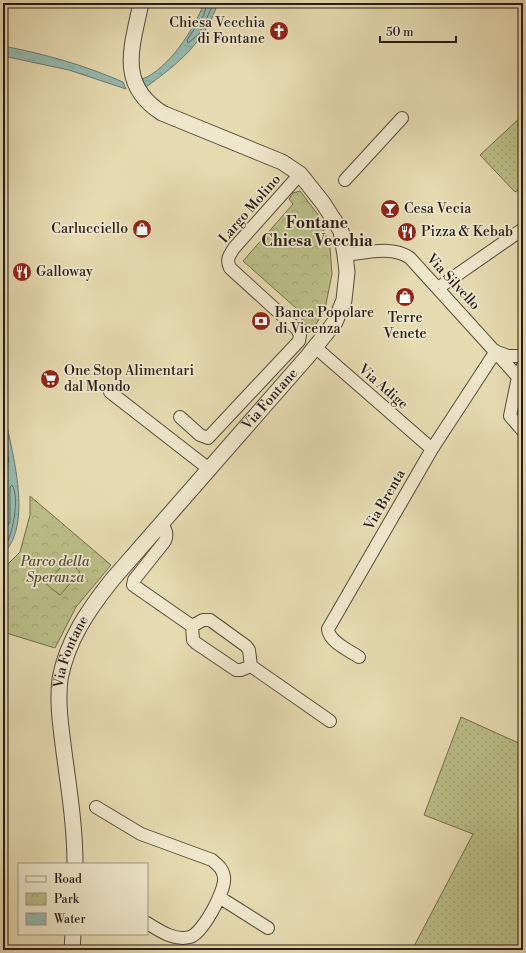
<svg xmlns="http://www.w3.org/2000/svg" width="526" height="953" font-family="'Libre Bodoni',serif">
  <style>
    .grass { fill: url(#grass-dots); stroke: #716c4d }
    .park { fill: url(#park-crowns); stroke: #716c4d }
    .garden { fill: #babe87; stroke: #716c4d }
    .water { fill: url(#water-ripples); stroke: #6a7a71 }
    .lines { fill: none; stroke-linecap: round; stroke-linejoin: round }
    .shore { stroke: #5f6a61; stroke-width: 1 }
    .minor-casing { stroke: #584b3a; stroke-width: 14 }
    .tertiary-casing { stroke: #584b3a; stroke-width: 17 }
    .minor { stroke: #efe7cc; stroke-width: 12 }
    .tertiary { stroke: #efe7cc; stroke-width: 15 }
    .labels { text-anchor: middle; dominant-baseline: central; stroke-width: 3.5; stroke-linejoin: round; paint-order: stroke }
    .poi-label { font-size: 14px; fill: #281b13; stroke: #efe7cc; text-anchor: start }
    .street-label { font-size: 14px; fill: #281b13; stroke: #efe7cc }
    .park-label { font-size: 14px; font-style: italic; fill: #544c36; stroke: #efe7cc }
    .quarter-label { font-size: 16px; font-weight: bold; fill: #281b13; stroke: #efe7cc }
  </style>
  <defs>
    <pattern id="grass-dots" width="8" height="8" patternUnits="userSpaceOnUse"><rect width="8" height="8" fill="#babe87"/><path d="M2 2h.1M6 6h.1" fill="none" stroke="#a0a374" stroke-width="1.8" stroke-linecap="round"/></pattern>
    <pattern id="park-crowns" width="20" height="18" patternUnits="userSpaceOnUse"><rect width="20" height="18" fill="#babe87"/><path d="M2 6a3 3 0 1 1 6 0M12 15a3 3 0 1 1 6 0" fill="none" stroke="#a0a374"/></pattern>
    <pattern id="water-ripples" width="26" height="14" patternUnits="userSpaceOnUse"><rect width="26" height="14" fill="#96baaf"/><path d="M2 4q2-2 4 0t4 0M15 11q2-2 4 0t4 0" fill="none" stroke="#819f96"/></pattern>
  </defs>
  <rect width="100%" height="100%" fill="#e6dab0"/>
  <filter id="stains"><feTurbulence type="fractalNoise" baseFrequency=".005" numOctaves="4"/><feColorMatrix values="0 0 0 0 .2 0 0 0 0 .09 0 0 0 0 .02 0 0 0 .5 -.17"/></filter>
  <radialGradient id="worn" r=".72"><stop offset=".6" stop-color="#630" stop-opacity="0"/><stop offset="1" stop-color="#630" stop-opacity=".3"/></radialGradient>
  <!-- grass -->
  <path class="grass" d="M 523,115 L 523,187 L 515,192 L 480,155 Z
    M 461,717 L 523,745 L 523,950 L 412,950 L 473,834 L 424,815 Z"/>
  <!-- park -->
  <path class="park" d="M 300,191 L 319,216 L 330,248 L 332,274 L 325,309 L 312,331 L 301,321 L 305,316 L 243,261 L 293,204 L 289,199 L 293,193 Z
    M 30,496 L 111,565 L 76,607 L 55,648 L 3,632 L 3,569 L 20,552 L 30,515 Z"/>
  <!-- garden -->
  <path class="garden" d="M 67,560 L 80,572 L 60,595 L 46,584 Z"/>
  <!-- water -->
  <path class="water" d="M 204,3 L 218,3 C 204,43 179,63 146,87 L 142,79 C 168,70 195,28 204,3 Z
    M 3,46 C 45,54 84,65 123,82 L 126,89 L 69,70 L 3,56 Z
    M 3,407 C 10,446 35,523 3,554 L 3,529 L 6,521 C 6,483 3,445 3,407 Z"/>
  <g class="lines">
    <!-- shore -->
    <path class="shore" d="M 207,3 L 204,15 L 187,40 L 188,43 L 199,34 L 214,3
      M 3,429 L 9,462 L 7,464 L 3,463
      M 3,529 L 7,527 L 10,522 L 10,487 L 12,485 C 20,496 13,539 3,549"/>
    <!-- minor casing -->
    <g class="minor-casing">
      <path id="minor" d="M 345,180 L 402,118
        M 345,255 C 365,253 392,245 410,258 L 518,377
        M 438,288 L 523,229
        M 315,347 L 432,449
        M 497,352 L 508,356 L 523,356
        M 523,366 L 518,377 L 510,416 L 523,431
        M 110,392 L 209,469
        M 180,417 L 200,435 L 208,438 L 299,341 L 300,335 L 297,329 L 230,268 C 226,259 229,256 234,248 L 300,174
        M 161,524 C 166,529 168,534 165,541 L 134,580 L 133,585 L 192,626
        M 203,620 L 210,620 L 246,646 L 249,650 L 251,666 L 241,670 L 236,670 L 196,643 L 193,640 L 192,626 Z
        M 359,657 C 350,651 329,642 328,629 L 432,449 L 496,351
        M 251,666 L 330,721
        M 96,807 L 141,834 L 212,860 C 218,865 223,869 224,877 C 226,890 203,933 190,937 C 174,941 160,931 147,923
        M 219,897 L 268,928"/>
    </g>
    <!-- tertiary casing -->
    <g class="tertiary-casing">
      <g id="tertiary">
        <path id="s1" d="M 75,864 C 75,827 69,789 64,752 C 61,728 57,703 60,679 C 67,641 88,610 112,580 L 308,356 L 335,322 L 344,300 L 347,272 L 345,255 L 341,231 L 323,203 L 300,174 L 282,162 L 162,113 C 117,84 132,47 141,3"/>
        <path d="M 72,950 L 73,934"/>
      </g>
    </g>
    <!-- minor -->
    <use href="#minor" class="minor"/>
    <!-- tertiary -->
    <use href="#tertiary" class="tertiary"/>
  </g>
  <!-- icons -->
  <defs>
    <g id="church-disc" transform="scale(1)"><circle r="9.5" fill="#8f2418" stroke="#efe7cc"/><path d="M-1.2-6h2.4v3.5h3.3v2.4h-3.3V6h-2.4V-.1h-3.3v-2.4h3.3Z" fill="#fff"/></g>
    <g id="bar-disc" transform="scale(1)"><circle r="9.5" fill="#8f2418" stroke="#efe7cc"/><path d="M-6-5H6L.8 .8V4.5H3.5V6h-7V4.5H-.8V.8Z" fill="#fff"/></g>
    <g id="shop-disc" transform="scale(1)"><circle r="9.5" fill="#8f2418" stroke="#efe7cc"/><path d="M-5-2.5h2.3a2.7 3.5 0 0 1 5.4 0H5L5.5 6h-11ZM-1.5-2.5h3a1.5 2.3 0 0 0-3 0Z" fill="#fff"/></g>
    <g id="restaurant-disc" transform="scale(1)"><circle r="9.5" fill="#8f2418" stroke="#efe7cc"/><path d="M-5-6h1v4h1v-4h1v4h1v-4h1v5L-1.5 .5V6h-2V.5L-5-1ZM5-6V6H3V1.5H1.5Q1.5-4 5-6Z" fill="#fff"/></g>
    <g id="bank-disc" transform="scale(1)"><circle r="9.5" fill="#8f2418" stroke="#efe7cc"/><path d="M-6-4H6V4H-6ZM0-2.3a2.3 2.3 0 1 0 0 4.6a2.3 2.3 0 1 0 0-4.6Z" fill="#fff"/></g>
    <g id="supermarket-disc" transform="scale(1)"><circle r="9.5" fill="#8f2418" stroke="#efe7cc"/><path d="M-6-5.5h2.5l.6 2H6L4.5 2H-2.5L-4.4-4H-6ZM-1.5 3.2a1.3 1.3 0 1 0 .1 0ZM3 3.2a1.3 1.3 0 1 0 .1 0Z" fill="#fff"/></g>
  </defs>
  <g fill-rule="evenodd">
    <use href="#church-disc" x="279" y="31"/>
    <use href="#bar-disc" x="390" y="209"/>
    <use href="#shop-disc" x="142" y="229"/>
    <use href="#restaurant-disc" x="407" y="232"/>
    <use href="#restaurant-disc" x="22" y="272"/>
    <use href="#shop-disc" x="405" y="297"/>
    <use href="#bank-disc" x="261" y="321"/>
    <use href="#supermarket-disc" x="50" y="379"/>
  </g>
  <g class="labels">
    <!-- poi labels -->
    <g class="poi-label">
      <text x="265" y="23" text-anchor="end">Chiesa Vecchia<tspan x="265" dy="16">di Fontane</tspan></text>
      <text x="404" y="209">Cesa Vecia</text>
      <text x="128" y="229" text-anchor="end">Carlucciello</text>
      <text x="421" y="232">Pizza &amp; Kebab</text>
      <text x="36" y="272">Galloway</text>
      <text x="275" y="313">Banca Popolare<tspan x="275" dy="16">di Vicenza</tspan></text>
      <text x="405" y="318" text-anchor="middle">Terre<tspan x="405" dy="16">Venete</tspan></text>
      <text x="64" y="371">One Stop Alimentari<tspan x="64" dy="16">dal Mondo</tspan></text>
    </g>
    <!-- street labels -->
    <g class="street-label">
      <text transform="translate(250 209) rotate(-49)">Largo Molino</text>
      <text transform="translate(453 282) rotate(47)">Via Silvello</text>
      <text transform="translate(383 387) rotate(41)">Via Adige</text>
      <text stroke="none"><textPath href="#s1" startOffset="539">Via Fontane</textPath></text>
      <text transform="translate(385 500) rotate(-60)">Via Brenta</text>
      <text stroke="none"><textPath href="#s1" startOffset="215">Via Fontane</textPath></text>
    </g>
    <!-- park labels -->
    <g class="park-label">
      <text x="55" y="562">Parco della<tspan x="55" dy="16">Speranza</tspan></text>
    </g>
    <!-- quarter labels -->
    <g class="quarter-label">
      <text x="317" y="223">Fontane<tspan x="317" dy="18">Chiesa Vecchia</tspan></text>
    </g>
  </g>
  <!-- margin -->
  <rect width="526" height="953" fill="none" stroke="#e6dab0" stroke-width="16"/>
  <rect x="4" y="4" width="518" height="945" fill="none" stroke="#281b13" stroke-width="2"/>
  <rect x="8" y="8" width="510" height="937" fill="none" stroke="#281b13"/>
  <!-- legend -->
  <rect x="18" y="863" width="130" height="72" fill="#efe7cc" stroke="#9f9582"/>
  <rect x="26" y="876" width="20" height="6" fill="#efe7cc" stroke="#9f9582"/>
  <text x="54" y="883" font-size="12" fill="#281b13">Road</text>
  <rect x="26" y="893" width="20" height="12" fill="url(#park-crowns)" stroke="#9f9582"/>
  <text x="54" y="903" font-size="12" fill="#281b13">Park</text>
  <rect x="26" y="913" width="20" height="12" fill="url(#water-ripples)" stroke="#9f9582"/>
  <text x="54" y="923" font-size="12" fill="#281b13">Water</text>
  <!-- scale -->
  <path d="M380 36v6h76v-6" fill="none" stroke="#281b13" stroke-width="2"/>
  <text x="386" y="36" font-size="12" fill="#281b13" stroke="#efe7cc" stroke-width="3" paint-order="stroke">50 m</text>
  <rect width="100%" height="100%" filter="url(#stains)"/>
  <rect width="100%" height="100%" fill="url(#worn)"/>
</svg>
